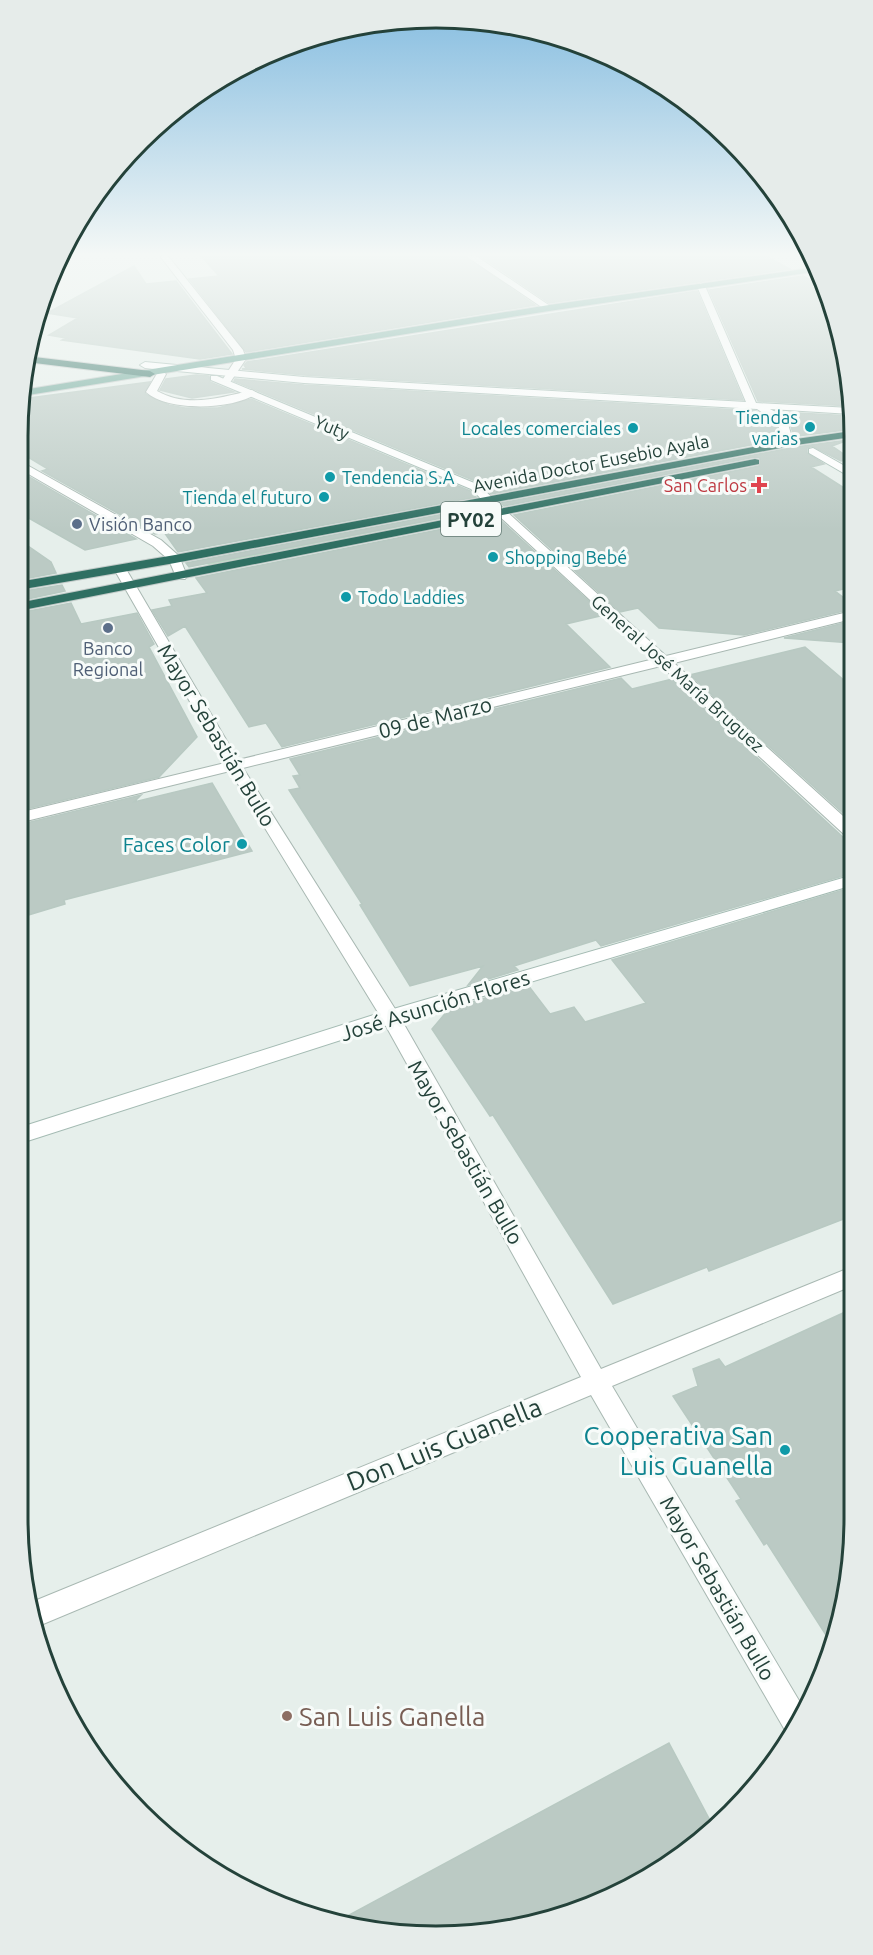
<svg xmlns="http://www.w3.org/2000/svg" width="873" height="1955" font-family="Ubuntu,sans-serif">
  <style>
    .green { fill: #bfe0c8 }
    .building { fill: #bbcac4; stroke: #b8c9c2; stroke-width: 1.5 }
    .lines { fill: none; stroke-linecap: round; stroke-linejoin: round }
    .lane-casing { stroke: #a8b8b2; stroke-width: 2 }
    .street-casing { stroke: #a8b8b2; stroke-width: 2 }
    .secondary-casing { stroke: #a4bbb3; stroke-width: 2 }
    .primary-casing { stroke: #c2cac8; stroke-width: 2 }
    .highway-casing { stroke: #c2cac8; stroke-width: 2 }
    .lane { fill: #fff; fill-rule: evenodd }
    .street { fill: #fff; fill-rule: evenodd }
    .secondary { fill: #fff; fill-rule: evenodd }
    .primary { fill: #6aa596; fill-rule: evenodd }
    .highway { fill: #2f6f62; fill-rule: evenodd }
    .culture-dot { fill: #0f9aa8; stroke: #f7fbf9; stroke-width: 2 }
    .health-dot { fill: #e0444e; stroke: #f7fbf9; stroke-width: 2 }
    .service-dot { fill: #5c6f8a; stroke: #f7fbf9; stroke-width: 2 }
    .education-dot { fill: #8d6e63; stroke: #f7fbf9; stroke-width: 2 }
    .labels { text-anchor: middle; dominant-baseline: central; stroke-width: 6; stroke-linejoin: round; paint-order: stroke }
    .far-culture-label { font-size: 18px; fill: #0d838f; stroke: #f7fbf9; text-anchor: end }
    .far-street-label { font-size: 18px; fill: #24423a; stroke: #f7fbf9 }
    .far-health-label { font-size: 18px; fill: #be3a42; stroke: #f7fbf9; text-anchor: end }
    .far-service-label { font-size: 18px; fill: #4e5e75; stroke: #f7fbf9; text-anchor: start }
    .shield { fill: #f7fbf9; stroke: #637a73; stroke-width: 1.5 }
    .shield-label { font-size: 20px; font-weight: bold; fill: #24423a }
    .street-label { font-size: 21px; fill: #24423a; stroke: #f7fbf9 }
    .culture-label { font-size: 21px; fill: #0d838f; stroke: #f7fbf9; text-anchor: end }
    .near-culture-label { font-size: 26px; fill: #0d838f; stroke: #f7fbf9; text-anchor: end }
    .near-street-label { font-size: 26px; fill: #24423a; stroke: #f7fbf9 }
    .near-education-label { font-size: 26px; fill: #785e54; stroke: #f7fbf9; text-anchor: start }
    .rim { fill: none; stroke: #24423a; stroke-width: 3 }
  </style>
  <rect width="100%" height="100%" fill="#e6efeb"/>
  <!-- green -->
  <path class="green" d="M 465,514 L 209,565 L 206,564 L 207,563 Z"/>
  <!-- building -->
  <path class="building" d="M 201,256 L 464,256 L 535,305 L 246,352 L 189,279 L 219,276 Z
    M 480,256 L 766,256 L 790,269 L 549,303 Z
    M 134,266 L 146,284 L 176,281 L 232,354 L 200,359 L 62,340 L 66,338 L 49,335 L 78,318 L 47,313 Z
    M 803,276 L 826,288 L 834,317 L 831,318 L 837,329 L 844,354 L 837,355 L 851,383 L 851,406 L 758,401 L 709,290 Z
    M 697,291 L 743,400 L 304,375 L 242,369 L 246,368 L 244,365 L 247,362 Z
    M 196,375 L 209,376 L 210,382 L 234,392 L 192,398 L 160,390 L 166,379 Z
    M 235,379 L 304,385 L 756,411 L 775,423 L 782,439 L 491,494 L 480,483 L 234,381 Z
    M 150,382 L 145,394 L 169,405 L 185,408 L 218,408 L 251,399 L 470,491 L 476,497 L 178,552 L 164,532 L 155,534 L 42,471 L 48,469 L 18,451 L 22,399 Z
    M 780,412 L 851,416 L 852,429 L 798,436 L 793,433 L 788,417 Z
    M 848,440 L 832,446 L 851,459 L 841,461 L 812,446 L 807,448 L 807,453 L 824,464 L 811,467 L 852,493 L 852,587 L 835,591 L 852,604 L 852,609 L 744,635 L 659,628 L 638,608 L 620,612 L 514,515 L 759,466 L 760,458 L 755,457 L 504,506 L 501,503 L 796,447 Z
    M 24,474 L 136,539 L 85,550 L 18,512 L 18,475 Z
    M 486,506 L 488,509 L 189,567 L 186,563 Z
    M 498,518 L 604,615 L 566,624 L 610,667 L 282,747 L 266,723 L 249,727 L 185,626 L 168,636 L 152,610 L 172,606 L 169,600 L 207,593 L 196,578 Z
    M 18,539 L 51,562 L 56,573 L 18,580 Z
    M 62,585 L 65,591 L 18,601 L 18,592 Z
    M 71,603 L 81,624 L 137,613 L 154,644 L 149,647 L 197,737 L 159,777 L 18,811 L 18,613 Z
    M 852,621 L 852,643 L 784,638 Z
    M 805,647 L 852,687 L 853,822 L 690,675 Z
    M 621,678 L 632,689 L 672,679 L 845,839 L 853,841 L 853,873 L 601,946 L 596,940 L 514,966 L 518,970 L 468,985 L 483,966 L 410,986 L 360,905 L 362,904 L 289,790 L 300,788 L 293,776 L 300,775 L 290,759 Z
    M 212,783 L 252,851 L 64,900 L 65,904 L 25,916 L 18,898 L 18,825 L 141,795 L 134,802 Z
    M 853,887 L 854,1215 L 709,1271 L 707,1267 L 613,1304 L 493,1115 L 490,1116 L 432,1029 L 449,1009 L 528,985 L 550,1014 L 574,1007 L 585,1022 L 646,1003 L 612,960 Z
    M 854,1308 L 855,1519 L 847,1600 L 833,1646 L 767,1543 L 764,1545 L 736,1501 L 741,1499 L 673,1396 L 698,1386 L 693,1369 L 719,1359 L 725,1367 Z
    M 669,1743 L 713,1826 L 645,1881 L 571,1915 L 491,1933 L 355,1929 L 336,1922 Z"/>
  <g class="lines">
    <!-- lane casing -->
    <g class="lane-casing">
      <path id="lane" d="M 161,371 L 166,374 L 157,391 C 187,408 220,398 252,390 L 257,393 C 234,410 168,412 146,392 L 158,372 Z"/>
    </g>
    <!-- street casing -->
    <g class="street-casing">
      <path id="street" d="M 160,256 L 168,256 L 243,350 L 246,359 L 229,384 L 221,382 L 236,359 L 233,350 Z
        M 466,256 L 476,256 L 553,308 L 546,310 Z
        M 18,460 L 161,540 L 179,556 L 187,576 L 185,579 L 177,579 L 169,560 L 153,546 L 18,468 Z
        M 502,510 L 506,511 L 666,656 L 852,611 L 852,619 L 674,663 L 853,825 L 853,839 L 847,837 L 661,666 L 243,768 L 397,1012 L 601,1369 L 854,1266 L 854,1285 L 612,1386 L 804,1709 L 789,1733 L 786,1732 L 591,1395 L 36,1627 L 32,1602 L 581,1377 L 382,1019 L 230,771 L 18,823 L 18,813 L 225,763 L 114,569 L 116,566 L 124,566 L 126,569 L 238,760 L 654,659 L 498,515 L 498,511 Z"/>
    </g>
    <!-- secondary casing -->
    <g class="secondary-casing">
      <path id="secondary" d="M 701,283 L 705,286 L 756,403 L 851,408 L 851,414 L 770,409 L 786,418 L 791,434 L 801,442 L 796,445 L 782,437 L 777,422 L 757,409 L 304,383 L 145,368 L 140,365 L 145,362 L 304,377 L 746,402 L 697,286 Z
        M 211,376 L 217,376 L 479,485 L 508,513 L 502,516 L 498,515 L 471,489 L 211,380 Z
        M 813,448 L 852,470 L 852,478 L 809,453 L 809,449 Z
        M 853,875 L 853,885 L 397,1022 L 18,1144 L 18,1128 L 383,1012 Z"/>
    </g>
    <!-- primary casing -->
    <g class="primary-casing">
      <path id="primary" d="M 818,267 L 820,271 L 549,311 L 22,396 L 23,390 L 549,305 Z"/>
    </g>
    <!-- highway casing -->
    <g class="highway-casing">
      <path id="highway" d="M 26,356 L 150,371 L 155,374 L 150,377 L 26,362 Z
        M 852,431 L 852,437 L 796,445 L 175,563 L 18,590 L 18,582 L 175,555 L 796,439 Z
        M 755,459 L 759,460 L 759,464 L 18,611 L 18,603 Z"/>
    </g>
    <!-- lane -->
    <use href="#lane" class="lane"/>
    <!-- street -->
    <use href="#street" class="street"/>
    <!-- secondary -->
    <use href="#secondary" class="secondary"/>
    <!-- primary -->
    <use href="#primary" class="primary"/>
    <!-- highway -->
    <use href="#highway" class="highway"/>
  </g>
  <!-- sky -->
  <linearGradient id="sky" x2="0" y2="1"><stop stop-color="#84bce0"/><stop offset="0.48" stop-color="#f4f8f6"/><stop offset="1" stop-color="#f4f8f6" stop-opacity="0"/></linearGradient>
  <rect width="873" height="530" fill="url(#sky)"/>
  <!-- markers -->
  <g class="culture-dot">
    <circle cx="810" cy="427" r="6"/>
    <circle cx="633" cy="428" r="6"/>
    <circle cx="330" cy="477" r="6"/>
    <circle cx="324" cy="497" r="6"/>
    <circle cx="493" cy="557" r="6"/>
    <circle cx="346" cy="597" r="6"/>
    <circle cx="242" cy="844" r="6"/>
    <circle cx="785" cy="1450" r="6"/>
  </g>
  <path class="health-dot" d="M756 476h6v6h6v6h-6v6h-6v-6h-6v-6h6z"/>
  <g class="service-dot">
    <circle cx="77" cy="524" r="6"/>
    <circle cx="108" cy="628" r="6"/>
  </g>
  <circle class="education-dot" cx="287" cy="1716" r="6"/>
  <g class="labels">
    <!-- far-culture labels -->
    <g class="far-culture-label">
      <text x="798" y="417">Tiendas<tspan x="798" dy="21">varias</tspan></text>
      <text x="621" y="428">Locales comerciales</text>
      <text x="342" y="477" text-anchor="start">Tendencia S.A</text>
      <text x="312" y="497">Tienda el futuro</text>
      <text x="505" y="557" text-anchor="start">Shopping Bebé</text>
      <text x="358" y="597" text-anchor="start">Todo Laddies</text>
    </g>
    <!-- far-street labels -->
    <g class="far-street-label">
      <text transform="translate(332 427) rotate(23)">Yuty</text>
      <text transform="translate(591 463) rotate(-11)">Avenida Doctor Eusebio Ayala</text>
      <text transform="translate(678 673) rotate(42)">General José María Bruguez</text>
    </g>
    <!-- far-health labels -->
    <g class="far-health-label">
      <text x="747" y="485">San Carlos</text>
    </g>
    <!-- far-service labels -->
    <g class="far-service-label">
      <text x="89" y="524">Visión Banco</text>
      <text x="108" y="648" text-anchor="middle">Banco<tspan x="108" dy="21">Regional</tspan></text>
    </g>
    <!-- shield labels -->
    <rect class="shield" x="441" y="502" width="60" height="34" rx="4.5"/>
    <g class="shield-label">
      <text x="471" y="519">PY02</text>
    </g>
    <!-- street labels -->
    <g class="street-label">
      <text transform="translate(435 717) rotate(-14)">09 de Marzo</text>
      <text transform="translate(217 735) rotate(59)">Mayor Sebastián Bullo</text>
      <text transform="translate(435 1005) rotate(-17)">José Asunción Flores</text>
      <text transform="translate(466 1152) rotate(60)">Mayor Sebastián Bullo</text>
      <text transform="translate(718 1588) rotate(60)">Mayor Sebastián Bullo</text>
    </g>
    <!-- culture labels -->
    <g class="culture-label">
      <text x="230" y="844">Faces Color</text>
    </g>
    <!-- near-culture labels -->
    <g class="near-culture-label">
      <text x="773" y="1435">Cooperativa San<tspan x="773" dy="30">Luis Guanella</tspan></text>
    </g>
    <!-- near-street labels -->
    <g class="near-street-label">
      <text transform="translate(444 1444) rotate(-22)">Don Luis Guanella</text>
    </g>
    <!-- near-education labels -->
    <g class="near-education-label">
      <text x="299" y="1716">San Luis Ganella</text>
    </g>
  </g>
  <!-- crop -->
  <path d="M0 0H873V1955H0ZM436 28H436A408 408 0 0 1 844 436V1518A408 408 0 0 1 436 1926H436A408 408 0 0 1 28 1518V436A408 408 0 0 1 436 28Z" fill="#e6ecea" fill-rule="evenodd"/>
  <path class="rim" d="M436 28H436A408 408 0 0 1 844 436V1518A408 408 0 0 1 436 1926H436A408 408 0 0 1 28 1518V436A408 408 0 0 1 436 28Z"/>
</svg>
